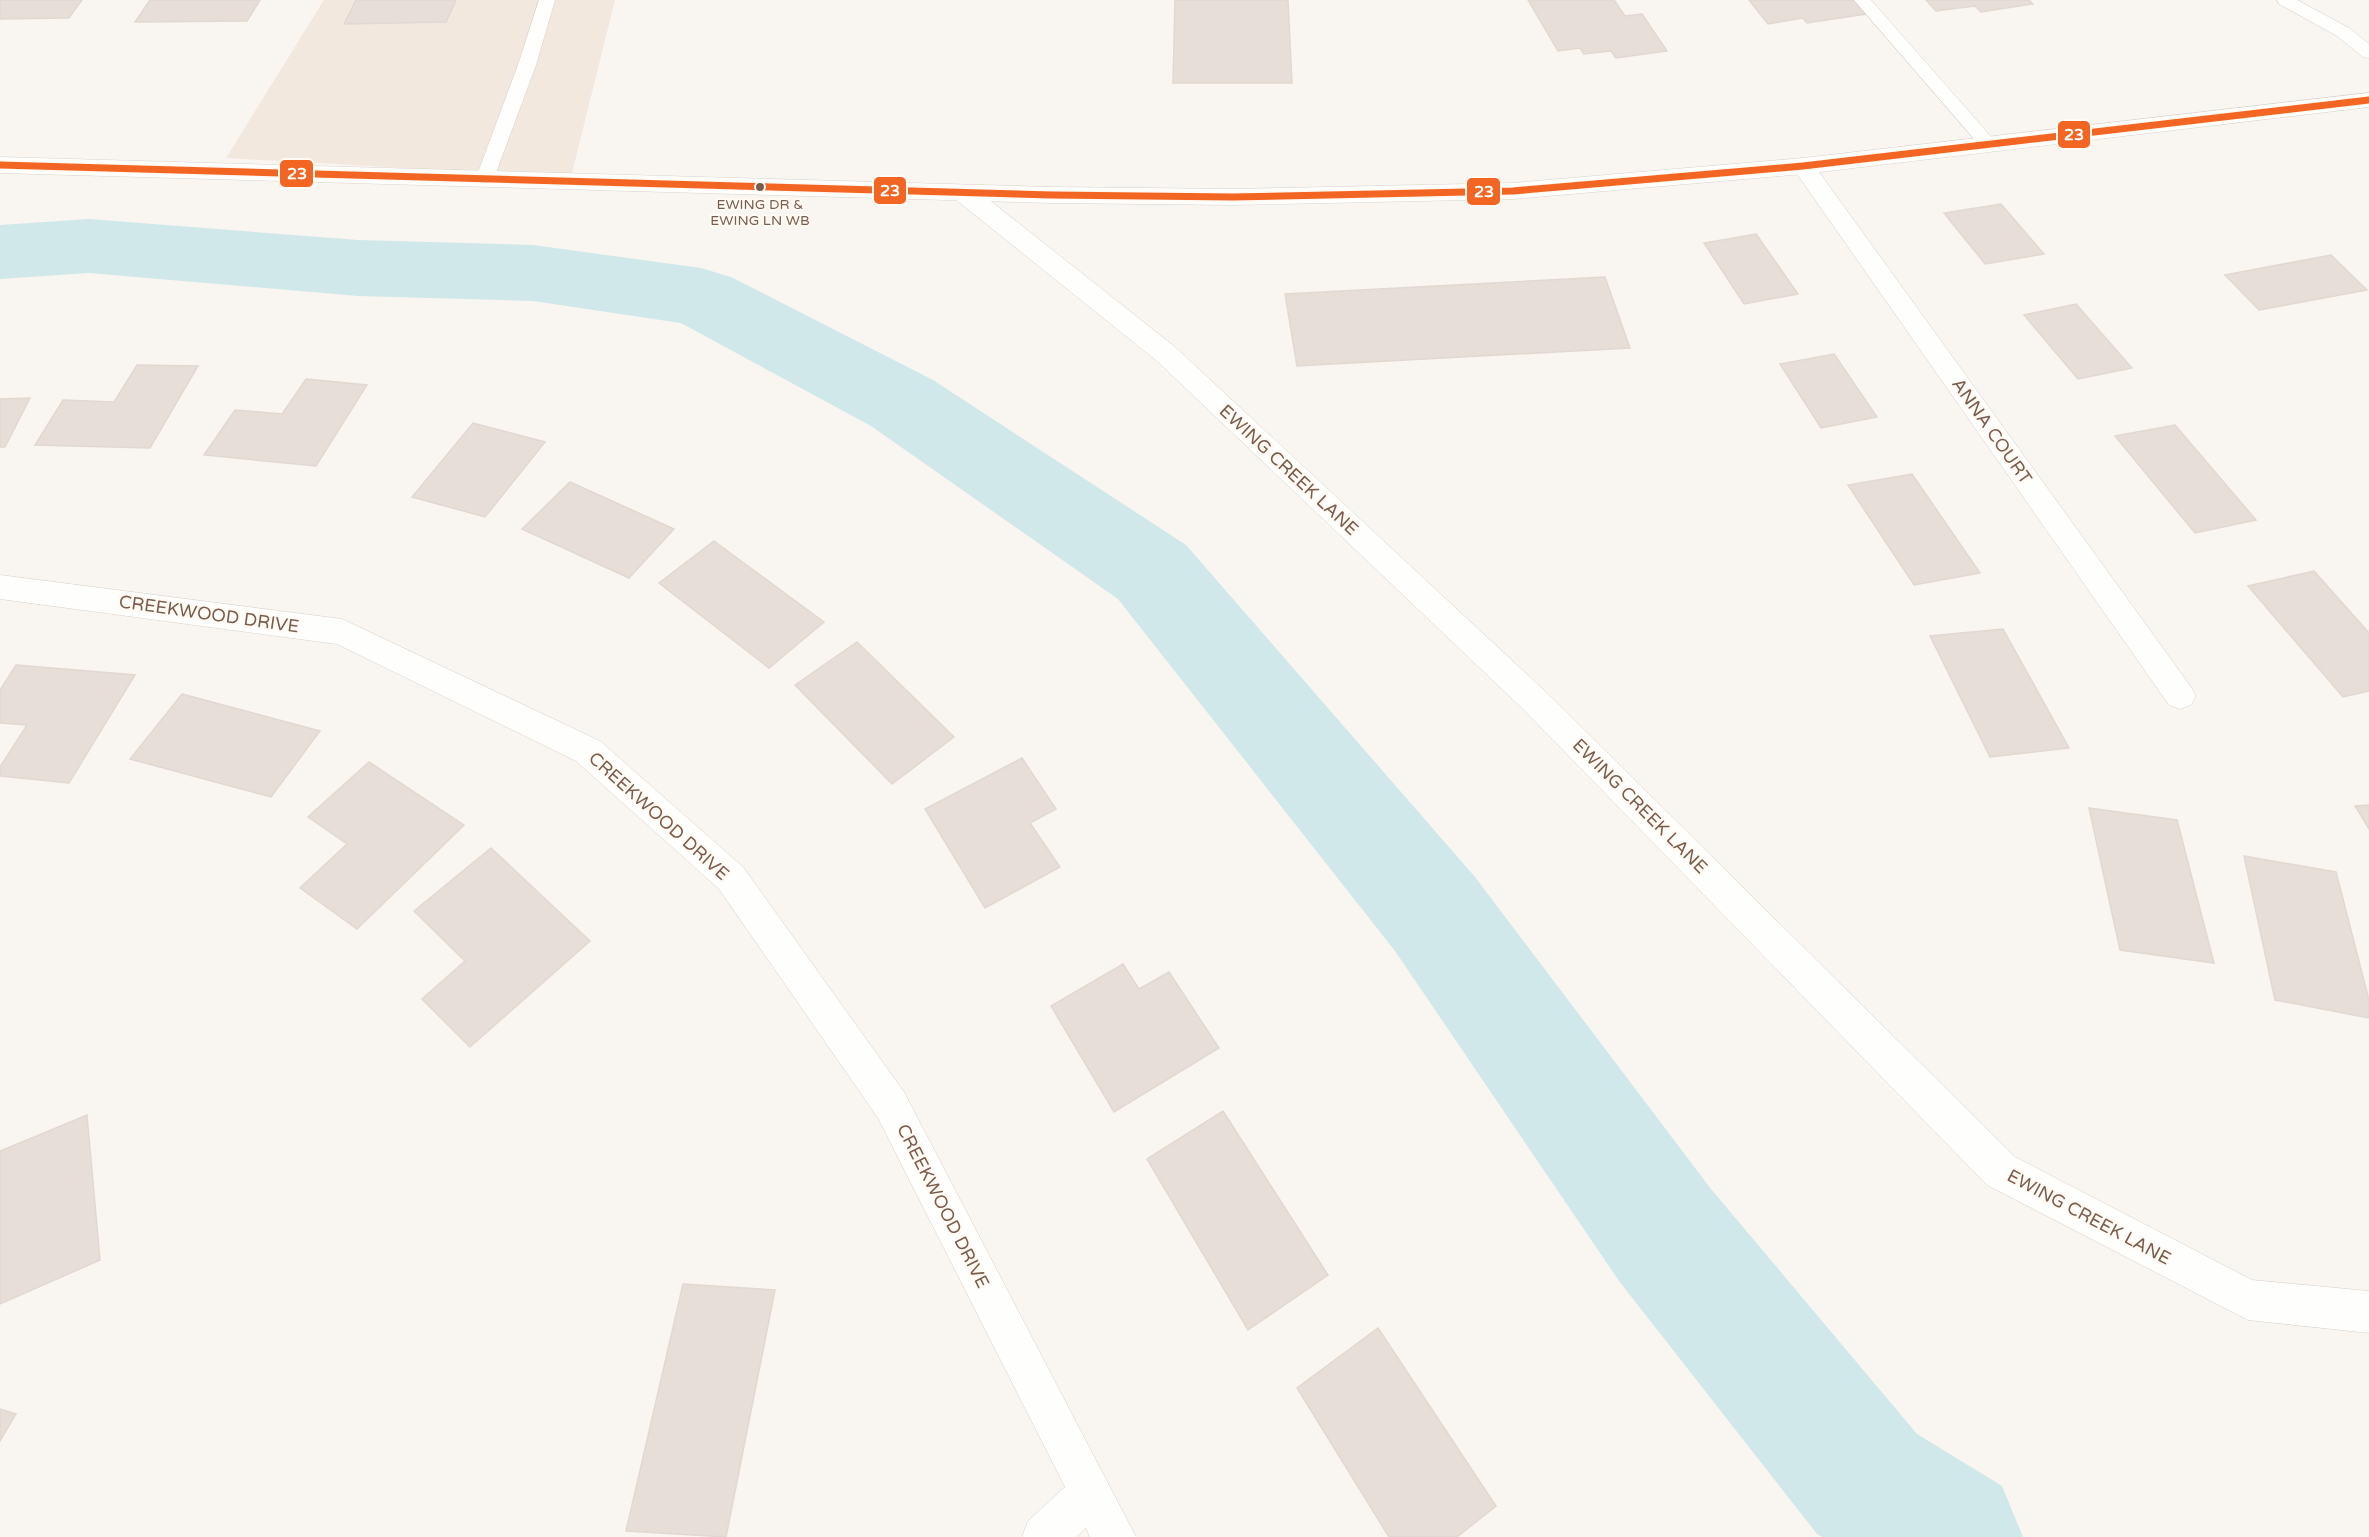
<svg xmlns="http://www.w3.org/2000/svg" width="2369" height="1537" font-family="'Varela Round',sans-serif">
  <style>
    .residential { fill: #f2e8de }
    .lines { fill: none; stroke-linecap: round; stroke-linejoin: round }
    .river { fill: #d0e8ea; fill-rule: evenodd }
    .building { fill: #e6ded7; stroke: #e2d8d2; stroke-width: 1.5 }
    .lane-casing { stroke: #d7d1cb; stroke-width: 1 }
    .street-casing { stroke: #d7d1cb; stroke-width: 1 }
    .secondary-casing { stroke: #d9d2cb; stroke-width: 1 }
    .lane { fill: #fefefd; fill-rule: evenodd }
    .street { fill: #fefefd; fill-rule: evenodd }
    .secondary { fill: #fefefd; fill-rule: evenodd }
    .bus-1-casing { stroke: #fffaf3; stroke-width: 10 }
    .bus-1 { stroke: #f26522; stroke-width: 7 }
    .bus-dot { fill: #7a5c4d; stroke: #fffaf3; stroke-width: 2 }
    .labels { text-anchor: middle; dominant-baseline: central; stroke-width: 4.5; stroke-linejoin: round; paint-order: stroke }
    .far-bus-label { font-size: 14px; fill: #7a5c4d; stroke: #fffaf3 }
    .street-label { font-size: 18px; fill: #7a5c4d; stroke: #fffaf3 }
    .line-badge { stroke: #fffaf3; stroke-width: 2 }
    .badge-label { font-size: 16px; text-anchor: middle; font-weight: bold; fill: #fff }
  </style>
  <rect width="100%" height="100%" fill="#f9f5f0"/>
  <!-- residential -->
  <path class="residential" d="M 324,0 L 615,0 L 571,177 L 226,158 Z"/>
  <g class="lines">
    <!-- river -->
    <path class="river" d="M 89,219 L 358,240 L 533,245 L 701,268 L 731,277 L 933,380 L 1186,545 L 1475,877 L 1711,1189 L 1917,1434 L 2002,1486 L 2023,1537 L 1822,1537 L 1817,1534 L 1619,1281 L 1395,951 L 1118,599 L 871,426 L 681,323 L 533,301 L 358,296 L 89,273 L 0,279 L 0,225 Z"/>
  </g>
  <!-- building -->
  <path class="building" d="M 0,0 L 82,0 L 69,18 L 0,19 Z
    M 150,0 L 260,0 L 247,21 L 135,22 Z
    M 356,0 L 456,0 L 446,22 L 344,24 Z
    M 1175,0 L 1288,0 L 1292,83 L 1173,83 Z
    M 1528,0 L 1614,0 L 1625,16 L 1642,14 L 1667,51 L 1616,58 L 1611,51 L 1584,54 L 1580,48 L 1558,51 Z
    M 1749,0 L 1855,0 L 1867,14 L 1807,23 L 1803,18 L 1768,24 Z
    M 1926,0 L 2029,0 L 2033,4 L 1981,12 L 1975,6 L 1936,11 Z
    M 2001,204 L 2044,254 L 1985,264 L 1944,213 Z
    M 1756,234 L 1798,294 L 1744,304 L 1704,243 Z
    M 2331,255 L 2367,290 L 2259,310 L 2225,275 Z
    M 1605,277 L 1630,348 L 1297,366 L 1285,294 Z
    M 2076,304 L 2132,368 L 2078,379 L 2024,315 Z
    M 1834,354 L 1877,417 L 1821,428 L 1780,364 Z
    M 137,365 L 198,366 L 150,448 L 35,445 L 63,400 L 114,402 Z
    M 306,379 L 367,385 L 316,466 L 204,455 L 235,410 L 282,414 Z
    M 30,398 L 5,447 L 0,447 L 0,399 Z
    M 473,423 L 545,442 L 485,517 L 412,497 Z
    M 2175,425 L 2256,520 L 2195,533 L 2115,436 Z
    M 1912,474 L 1980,573 L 1914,585 L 1848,485 Z
    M 570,482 L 674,529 L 629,578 L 522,529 Z
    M 714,541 L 824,622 L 769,668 L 659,583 Z
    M 2314,571 L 2369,633 L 2369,691 L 2343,697 L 2248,586 Z
    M 2003,629 L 2069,748 L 1990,757 L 1930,636 Z
    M 857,642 L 954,737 L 892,784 L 795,685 Z
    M 16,665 L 135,675 L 69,783 L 0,776 L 0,767 L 27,725 L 0,723 L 0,690 Z
    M 182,694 L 320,731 L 271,797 L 130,759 Z
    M 1022,758 L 1056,809 L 1030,823 L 1060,867 L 985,908 L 925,809 Z
    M 369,762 L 464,825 L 357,929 L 300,888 L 347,844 L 308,817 Z
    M 2369,805 L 2369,829 L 2355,806 Z
    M 2089,808 L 2177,820 L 2214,963 L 2120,950 Z
    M 491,848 L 590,941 L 470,1047 L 422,999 L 465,961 L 414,911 Z
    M 2244,856 L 2336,872 L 2369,1000 L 2369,1018 L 2275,1000 Z
    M 1123,964 L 1139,989 L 1169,972 L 1219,1048 L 1114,1112 L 1051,1006 Z
    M 1223,1111 L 1328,1275 L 1248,1330 L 1147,1159 Z
    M 87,1115 L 100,1260 L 0,1304 L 0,1151 Z
    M 683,1284 L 775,1290 L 726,1537 L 626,1531 Z
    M 1378,1328 L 1496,1506 L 1457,1537 L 1389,1537 L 1297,1388 Z
    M 0,1409 L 16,1414 L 0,1441 Z"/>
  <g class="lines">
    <!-- lane casing -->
    <g class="lane-casing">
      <path id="lane" d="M 539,0 L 555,0 L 536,65 L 494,178 L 492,182 L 478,182 L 476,178 L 518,65 Z
        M 1854,0 L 1871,0 L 1994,140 L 1997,144 L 1994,148 L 1982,148 Z
        M 2277,0 L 2297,0 L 2349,28 L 2369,44 L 2369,58 L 2363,57 L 2337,36 L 2279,4 Z"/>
    </g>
    <!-- street casing -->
    <g class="street-casing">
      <path id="street" d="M 1803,158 L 1811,161 L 2191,687 L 2196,696 L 2191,705 L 2180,709 L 2169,705 L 1795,171 L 1791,166 L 1795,161 Z
        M 964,185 L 973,187 L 1175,347 L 1546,692 L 2015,1157 L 2252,1280 L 2369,1291 L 2369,1333 L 2248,1320 L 1987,1185 L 1524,710 L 1157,361 L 955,199 L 952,193 L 955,187 Z
        M 0,575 L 342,619 L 600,741 L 743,867 L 904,1092 L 1136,1537 L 1090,1537 L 1086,1528 L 1076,1537 L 1022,1537 L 1028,1521 L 1065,1487 L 878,1118 L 719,889 L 576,761 L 337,644 L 0,599 Z"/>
    </g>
    <!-- secondary casing -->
    <g class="secondary-casing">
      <path id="secondary" d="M 2369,93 L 2369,107 L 1803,174 L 1513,199 L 1233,205 L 1052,203 L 0,173 L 0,157 L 1052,187 L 1233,189 L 1513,183 L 1803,158 Z"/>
    </g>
    <!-- lane -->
    <use href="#lane" class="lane"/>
    <!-- street -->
    <use href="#street" class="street"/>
    <!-- secondary -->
    <use href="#secondary" class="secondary"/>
    <!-- bus-1 casing -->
    <g class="bus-1-casing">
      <path id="bus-1" d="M 0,165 L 1052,195 L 1233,197 L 1513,191 L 1803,166 L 2369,100"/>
    </g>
    <!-- bus-1 -->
    <use href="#bus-1" class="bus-1"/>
  </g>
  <!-- markers -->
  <circle class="bus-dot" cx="760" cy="187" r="5"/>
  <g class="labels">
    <!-- far-bus labels -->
    <g class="far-bus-label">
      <text x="760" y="204">EWING DR &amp;<tspan x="760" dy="16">EWING LN WB</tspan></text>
    </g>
    <!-- street labels -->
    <g class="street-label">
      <text transform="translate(1992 431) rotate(55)">ANNA COURT</text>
      <text transform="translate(1289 470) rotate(43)">EWING CREEK LANE</text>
      <text transform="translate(209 614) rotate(8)">CREEKWOOD DRIVE</text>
      <text transform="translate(1640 806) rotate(45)">EWING CREEK LANE</text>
      <text transform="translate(659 816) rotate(42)">CREEKWOOD DRIVE</text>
      <text transform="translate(943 1206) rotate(63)">CREEKWOOD DRIVE</text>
      <text transform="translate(2089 1217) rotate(28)">EWING CREEK LANE</text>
    </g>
  </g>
  <g class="line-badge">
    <rect x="2057" y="120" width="34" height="29" rx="6" fill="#f26522"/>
    <rect x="279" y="159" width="35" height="29" rx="6" fill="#f26522"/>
    <rect x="873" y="176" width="34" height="29" rx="6" fill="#f26522"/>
    <rect x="1466" y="177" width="35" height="29" rx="6" fill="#f26522"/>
  </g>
  <g class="badge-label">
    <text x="2074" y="140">23</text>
    <text x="297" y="179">23</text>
    <text x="890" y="196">23</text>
    <text x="1484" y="197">23</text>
  </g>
</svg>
